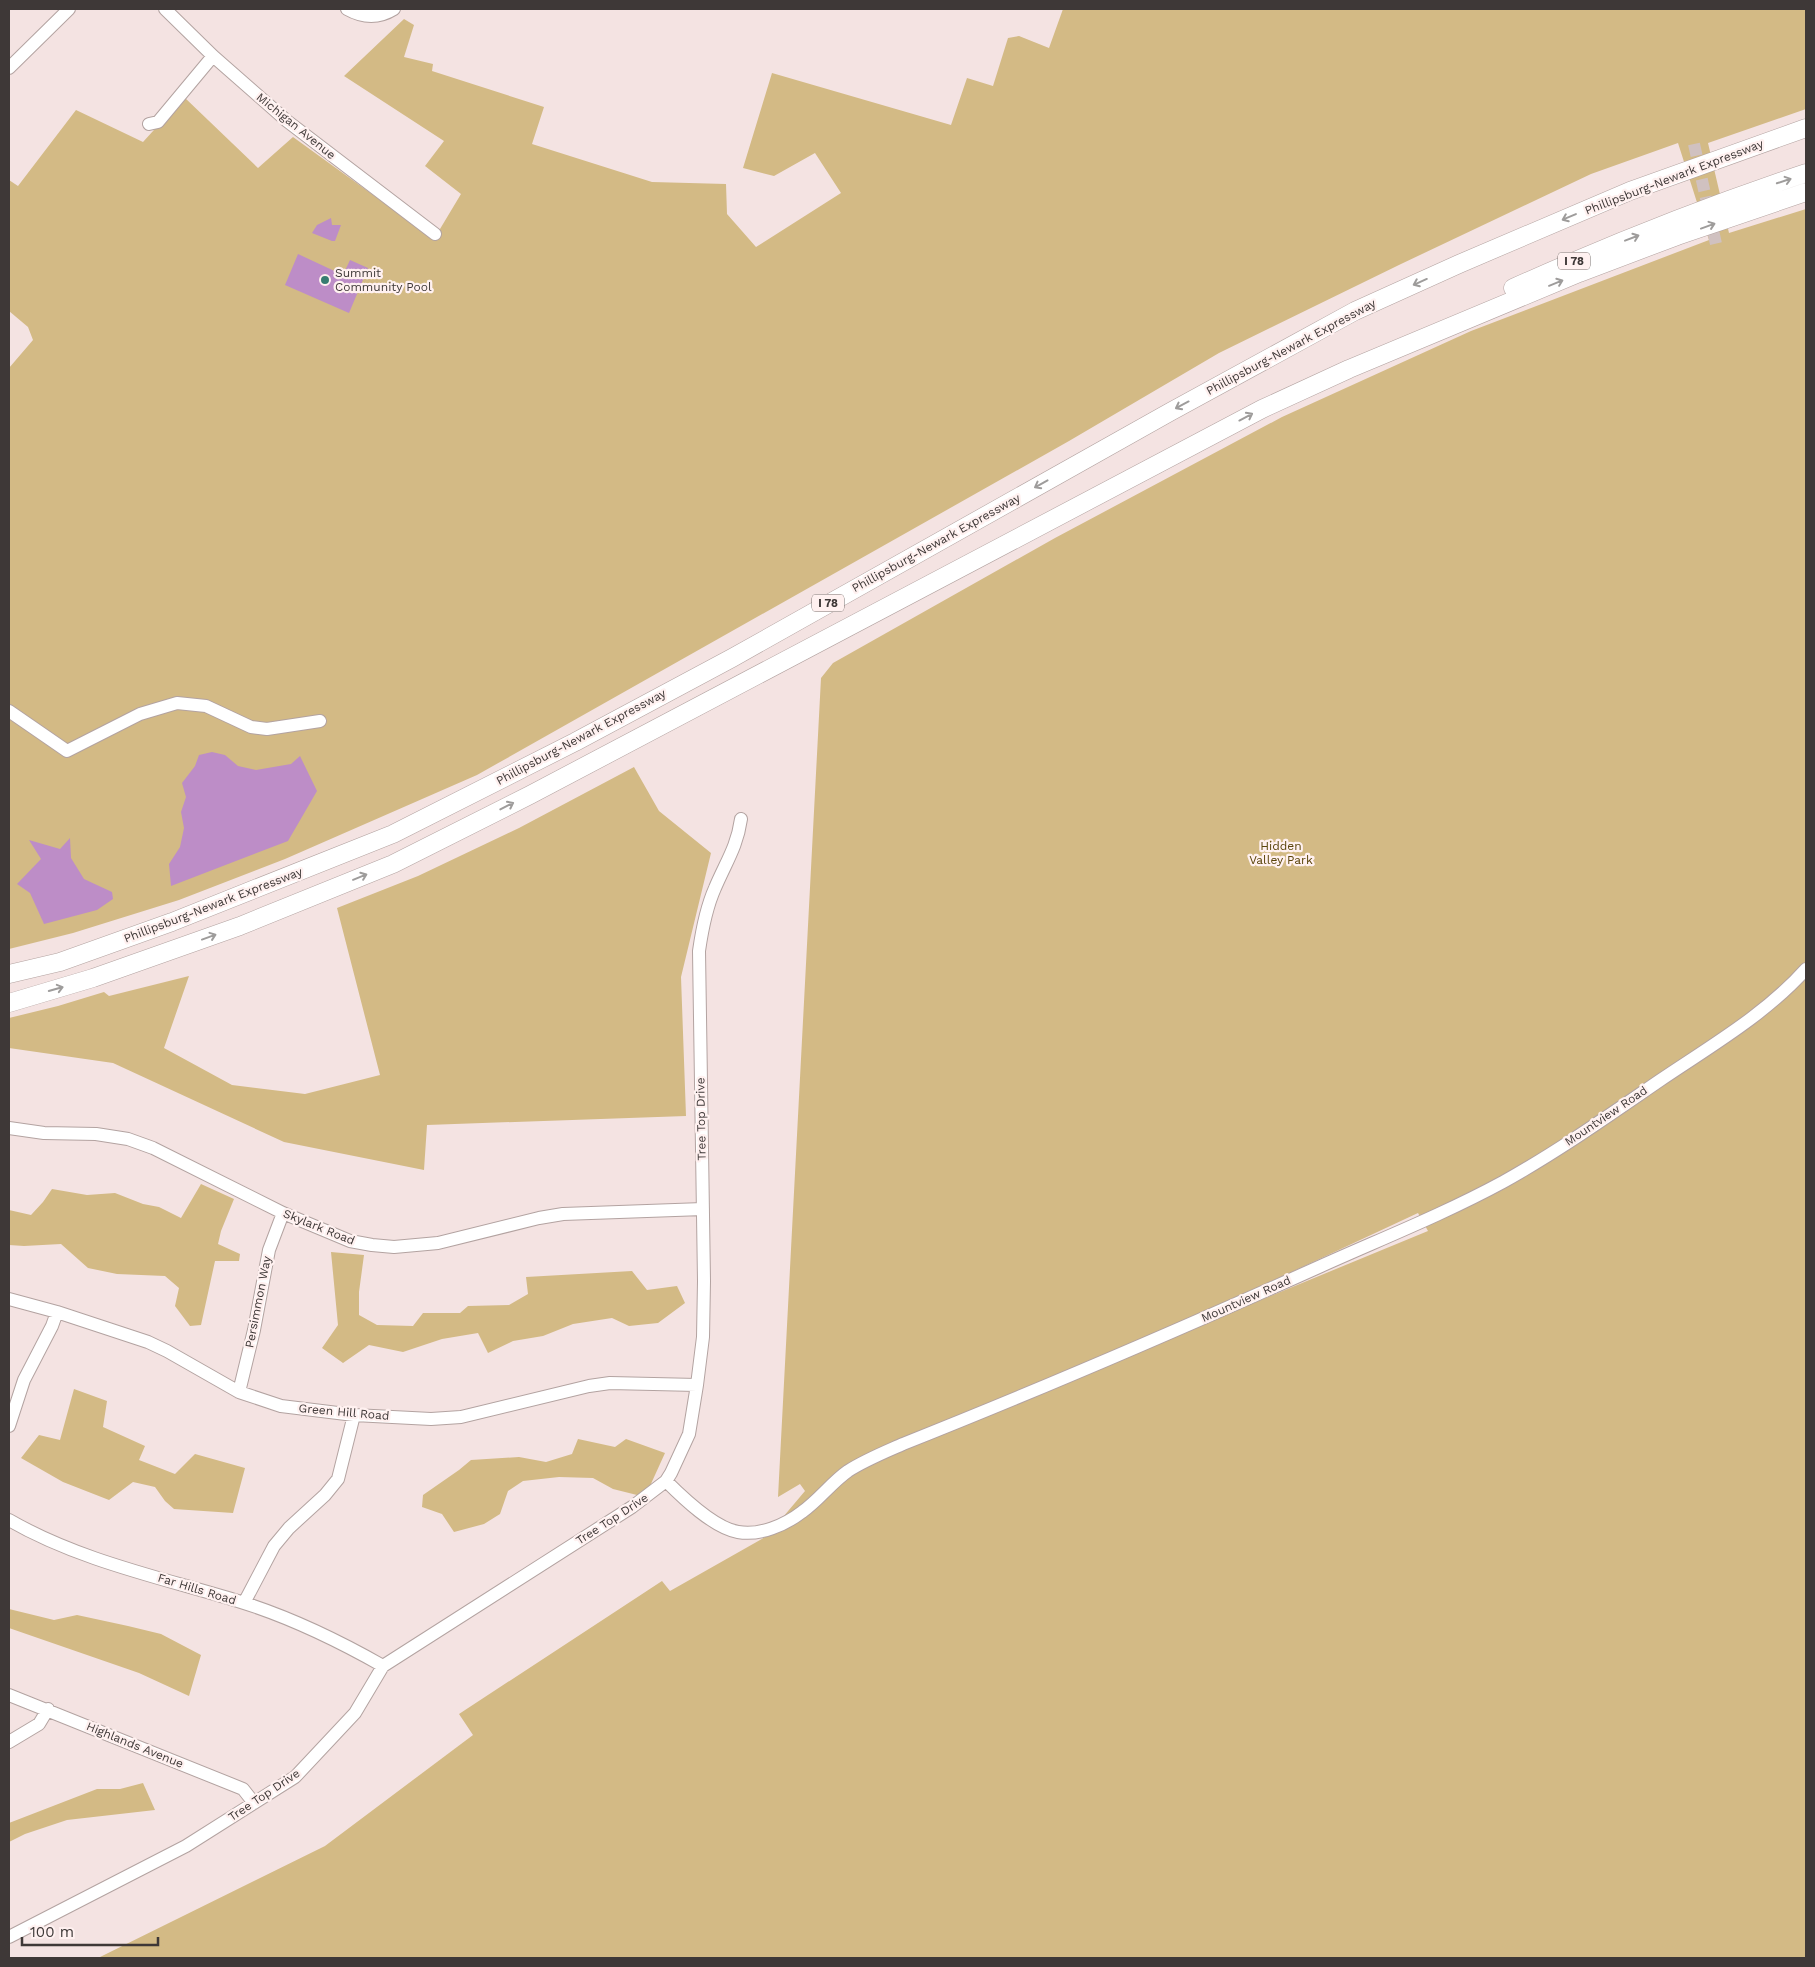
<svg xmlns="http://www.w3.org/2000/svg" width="1815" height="1967" font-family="'Work Sans',sans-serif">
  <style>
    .green { fill: #d3ba85; fill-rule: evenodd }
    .water { fill: #bd8dc7 }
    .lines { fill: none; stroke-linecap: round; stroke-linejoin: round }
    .minor-tunnel { stroke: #d0c1c0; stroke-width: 12; stroke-dasharray: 12 6; stroke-linecap: butt }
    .minor-casing { stroke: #b3a3a1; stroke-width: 14 }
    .highway-casing { stroke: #b3a3a1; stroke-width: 19 }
    .minor { stroke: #fff; stroke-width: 12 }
    .highway { stroke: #fff; stroke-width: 18 }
    .oneway { stroke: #9e9c9b }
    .poi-dot { fill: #377c70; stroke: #fff1f0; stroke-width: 2 }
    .labels { text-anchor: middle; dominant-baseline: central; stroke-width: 4.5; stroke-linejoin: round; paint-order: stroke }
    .shield { fill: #fff1f0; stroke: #78706e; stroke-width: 1 }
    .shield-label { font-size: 11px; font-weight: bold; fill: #3e3837 }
    .street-label { font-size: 12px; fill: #3e3837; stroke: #fff1f0 }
    .poi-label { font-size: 12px; fill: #3e3837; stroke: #fff1f0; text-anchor: start }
    .park-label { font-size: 12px; fill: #5a440a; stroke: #fff1f0 }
  </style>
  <rect width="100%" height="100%" fill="#f4e3e2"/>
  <!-- green -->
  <path class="green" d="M 1063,9 L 1806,9 L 1806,109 L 1708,143 L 1729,233 L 1806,209 L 1806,1958 L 98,1958 L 325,1846 L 473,1735 L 459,1714 L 662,1581 L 670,1591 L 767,1536 L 805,1491 L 800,1484 L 778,1497 L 821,678 L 833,663 L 1055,538 L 1282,417 L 1471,331 L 1709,240 L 1678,143 L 1591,174 L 1401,264 L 1219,353 L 1069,441 L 477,775 L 285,859 L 179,900 L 73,933 L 9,949 L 9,368 L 33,340 L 28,327 L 9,311 L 9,180 L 18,186 L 76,110 L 143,142 L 184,97 L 258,168 L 293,137 L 434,239 L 461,194 L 425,166 L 444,141 L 344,76 L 404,19 L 414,25 L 404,57 L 433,64 L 432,71 L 544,107 L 532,144 L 652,182 L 726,184 L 727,214 L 756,247 L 841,193 L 815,153 L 774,176 L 743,168 L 772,73 L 951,125 L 967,78 L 993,86 L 1008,38 L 1019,36 L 1049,48 ZM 1418,1213 L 1428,1231 L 1222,1316 L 1236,1298 Z
    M 634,767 L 659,811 L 711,853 L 681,977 L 686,1116 L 427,1125 L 424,1170 L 284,1142 L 113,1063 L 9,1048 L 9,1018 L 58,1006 L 104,992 L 109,996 L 189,976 L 164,1048 L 232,1085 L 305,1094 L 380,1075 L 337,908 L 418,876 L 519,828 Z
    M 201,1184 L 234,1199 L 221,1231 L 218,1244 L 240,1254 L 239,1261 L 215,1261 L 201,1325 L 190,1326 L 175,1306 L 179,1288 L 165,1276 L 117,1274 L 88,1268 L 61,1244 L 24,1246 L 9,1245 L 9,1210 L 31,1215 L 43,1202 L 52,1189 L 87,1195 L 115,1193 L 143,1204 L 159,1207 L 181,1218 Z
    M 331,1252 L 364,1255 L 359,1292 L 359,1315 L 377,1325 L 413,1326 L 423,1313 L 460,1313 L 468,1306 L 509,1305 L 528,1294 L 526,1277 L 632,1271 L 647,1290 L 677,1286 L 685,1303 L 658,1323 L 629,1326 L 612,1318 L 573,1324 L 543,1336 L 513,1341 L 488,1353 L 478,1333 L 442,1339 L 403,1352 L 369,1345 L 343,1363 L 322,1348 L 338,1325 Z
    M 74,1389 L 107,1401 L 103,1427 L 145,1446 L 139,1460 L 175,1474 L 195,1454 L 245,1468 L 233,1513 L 174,1509 L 165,1501 L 155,1487 L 133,1482 L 109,1500 L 63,1482 L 21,1458 L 39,1435 L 60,1440 Z
    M 578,1439 L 615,1447 L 626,1439 L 665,1453 L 645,1497 L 613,1489 L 593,1478 L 559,1477 L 523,1481 L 508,1491 L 500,1514 L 484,1524 L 454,1532 L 442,1514 L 422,1507 L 423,1495 L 459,1470 L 471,1460 L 519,1457 L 546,1462 L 572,1454 Z
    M 9,1609 L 54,1620 L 77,1615 L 128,1626 L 161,1634 L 201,1655 L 189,1696 L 139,1673 L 9,1628 Z
    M 143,1783 L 155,1810 L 67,1820 L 25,1834 L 9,1842 L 9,1823 L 97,1789 L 120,1789 Z"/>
  <!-- water -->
  <path class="water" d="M 331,218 L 332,225 L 341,225 L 335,241 L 332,241 L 312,233 L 317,225 Z
    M 298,254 L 343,275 L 350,260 L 368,268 L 349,313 L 285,285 Z
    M 212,752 L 225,755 L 238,766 L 256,770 L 291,764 L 300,756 L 317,791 L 288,841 L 171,886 L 169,864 L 180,847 L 184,828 L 181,812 L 186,797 L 182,783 L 195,766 L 199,755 Z
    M 70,838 L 71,858 L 84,879 L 112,892 L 113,899 L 97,910 L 44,924 L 30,893 L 17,884 L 41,859 L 29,840 L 60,849 Z"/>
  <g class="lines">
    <!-- minor-tunnel -->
    <path class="minor-tunnel" d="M 1694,144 L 1716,244"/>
    <!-- minor casing -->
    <g class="minor-casing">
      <path id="minor" d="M 165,9 L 213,56 L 287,121 L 435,234
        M 347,9 C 363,18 378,19 394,9
        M 9,68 L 69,9
        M 149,124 L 158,122 L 213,56
        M 9,711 L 67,751 L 140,714 L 177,703 L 206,706 L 251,727 L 267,729 L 320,721
        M 9,1128 L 44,1133 L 96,1134 L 128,1139 L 153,1148 L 283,1213 L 350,1241 L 372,1245 L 394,1247 L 438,1243 L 539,1218 L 563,1214 L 703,1209
        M 9,1299 L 57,1312 L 148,1342 L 167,1351 L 239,1392 L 281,1406 L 354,1415 L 431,1419 L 461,1417 L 589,1386 L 610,1383 L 697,1385
        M 239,1392 L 254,1330 L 269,1250 L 283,1213
        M 9,1426 L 24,1380 L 52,1326 L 57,1312
        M 666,1481 C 683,1498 714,1528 738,1532 C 760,1536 785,1525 802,1512 C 819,1500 831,1483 848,1471 C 865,1460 885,1452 903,1444 C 1044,1388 1183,1328 1321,1266 C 1381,1239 1444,1214 1503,1182 C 1557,1152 1608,1116 1659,1081 C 1709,1047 1765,1015 1806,969
        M 9,1520 C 80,1561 163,1578 241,1602 C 289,1617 339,1641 383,1666
        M 244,1603 L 274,1546 L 289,1528 L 325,1495 L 338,1479 L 354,1415
        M 9,1695 L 243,1789 L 254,1803
        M 9,1742 L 39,1724 L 48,1709
        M 9,1937 L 186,1846 L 295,1777 L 355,1713 L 383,1666 L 632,1507 L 666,1481 L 671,1473 L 689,1434 L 697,1385 L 703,1337 L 704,1281 L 699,951 C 702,930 706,908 715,888 C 726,862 737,847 741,819"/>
    </g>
    <!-- highway casing -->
    <g class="highway-casing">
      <path id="highway" d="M 1513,288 C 1609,245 1707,206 1806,173
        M 9,974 L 60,962 L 172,922 L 393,834 L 575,742 L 732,658 L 1170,412 L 1355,311 L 1459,264 L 1630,191 L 1806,128
        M 9,1003 L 93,978 L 240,926 L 393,864 L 530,795 L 1262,409 L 1349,369 L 1579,273 L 1677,236 L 1806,192"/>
    </g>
    <!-- minor -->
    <use href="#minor" class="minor"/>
    <!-- highway -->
    <use href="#highway" class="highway"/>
  </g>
  <!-- one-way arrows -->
  <defs><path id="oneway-shaft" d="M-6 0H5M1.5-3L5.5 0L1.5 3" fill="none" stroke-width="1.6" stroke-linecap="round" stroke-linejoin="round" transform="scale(1.25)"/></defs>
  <g class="oneway">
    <use href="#oneway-shaft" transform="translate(1784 181) rotate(-18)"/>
    <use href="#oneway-shaft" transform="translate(1569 217) rotate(157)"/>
    <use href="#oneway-shaft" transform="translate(1708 226) rotate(-20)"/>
    <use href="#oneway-shaft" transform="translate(1632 238) rotate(-21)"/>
    <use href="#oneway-shaft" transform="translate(1420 282) rotate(156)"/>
    <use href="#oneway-shaft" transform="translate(1556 283) rotate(-22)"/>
    <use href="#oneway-shaft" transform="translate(1182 405) rotate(152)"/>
    <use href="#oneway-shaft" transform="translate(1246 417) rotate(-28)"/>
    <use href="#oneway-shaft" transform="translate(1041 484) rotate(151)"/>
    <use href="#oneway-shaft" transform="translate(507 806) rotate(-27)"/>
    <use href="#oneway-shaft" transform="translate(360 877) rotate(-22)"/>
    <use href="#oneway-shaft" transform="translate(209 937) rotate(-20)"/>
    <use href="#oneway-shaft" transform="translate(56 989) rotate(-16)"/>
  </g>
  <!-- markers -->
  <circle class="poi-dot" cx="325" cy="280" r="5"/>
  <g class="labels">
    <!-- shield labels -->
    <g class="shield">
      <rect x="1558" y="252.5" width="32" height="17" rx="4"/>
      <rect x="812" y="594.5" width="32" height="17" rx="4"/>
    </g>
    <g class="shield-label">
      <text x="1574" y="261">I 78</text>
      <text x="828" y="603">I 78</text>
    </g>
    <!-- street labels -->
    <g class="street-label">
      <text transform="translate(296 126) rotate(39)">Michigan Avenue</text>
      <text transform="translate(1674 177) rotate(-21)">Phillipsburg-Newark Expressway</text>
      <text transform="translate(1291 347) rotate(-28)">Phillipsburg-Newark Expressway</text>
      <text transform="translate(936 543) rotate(-29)">Phillipsburg-Newark Expressway</text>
      <text transform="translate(581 737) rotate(-28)">Phillipsburg-Newark Expressway</text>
      <text transform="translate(213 905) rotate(-21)">Phillipsburg-Newark Expressway</text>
      <text transform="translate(1606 1116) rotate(-34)">Mountview Road</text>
      <text transform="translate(701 1119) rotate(-91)">Tree Top Drive</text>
      <text transform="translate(319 1227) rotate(22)">Skylark Road</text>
      <text transform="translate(1246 1299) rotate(-24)">Mountview Road</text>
      <text transform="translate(258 1302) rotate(-79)">Persimmon Way</text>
      <text transform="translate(344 1412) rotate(5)">Green Hill Road</text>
      <text transform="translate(612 1519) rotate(-33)">Tree Top Drive</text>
      <text transform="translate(197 1589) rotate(17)">Far Hills Road</text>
      <text transform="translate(135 1745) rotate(22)">Highlands Avenue</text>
      <text transform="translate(264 1795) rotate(-34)">Tree Top Drive</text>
    </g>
    <!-- poi labels -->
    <g class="poi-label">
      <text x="335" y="273">Summit<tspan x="335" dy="14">Community Pool</tspan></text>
    </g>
    <!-- park labels -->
    <g class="park-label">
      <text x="1281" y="846">Hidden<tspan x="1281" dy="14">Valley Park</tspan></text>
    </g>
  </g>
  <!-- border -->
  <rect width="1815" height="1967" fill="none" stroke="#3e3837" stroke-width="20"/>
  <!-- scale -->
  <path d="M22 1937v8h136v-8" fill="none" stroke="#3e3837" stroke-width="2.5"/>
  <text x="30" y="1937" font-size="15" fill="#3e3837" stroke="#fff1f0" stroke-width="4" paint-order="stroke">100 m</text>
</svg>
